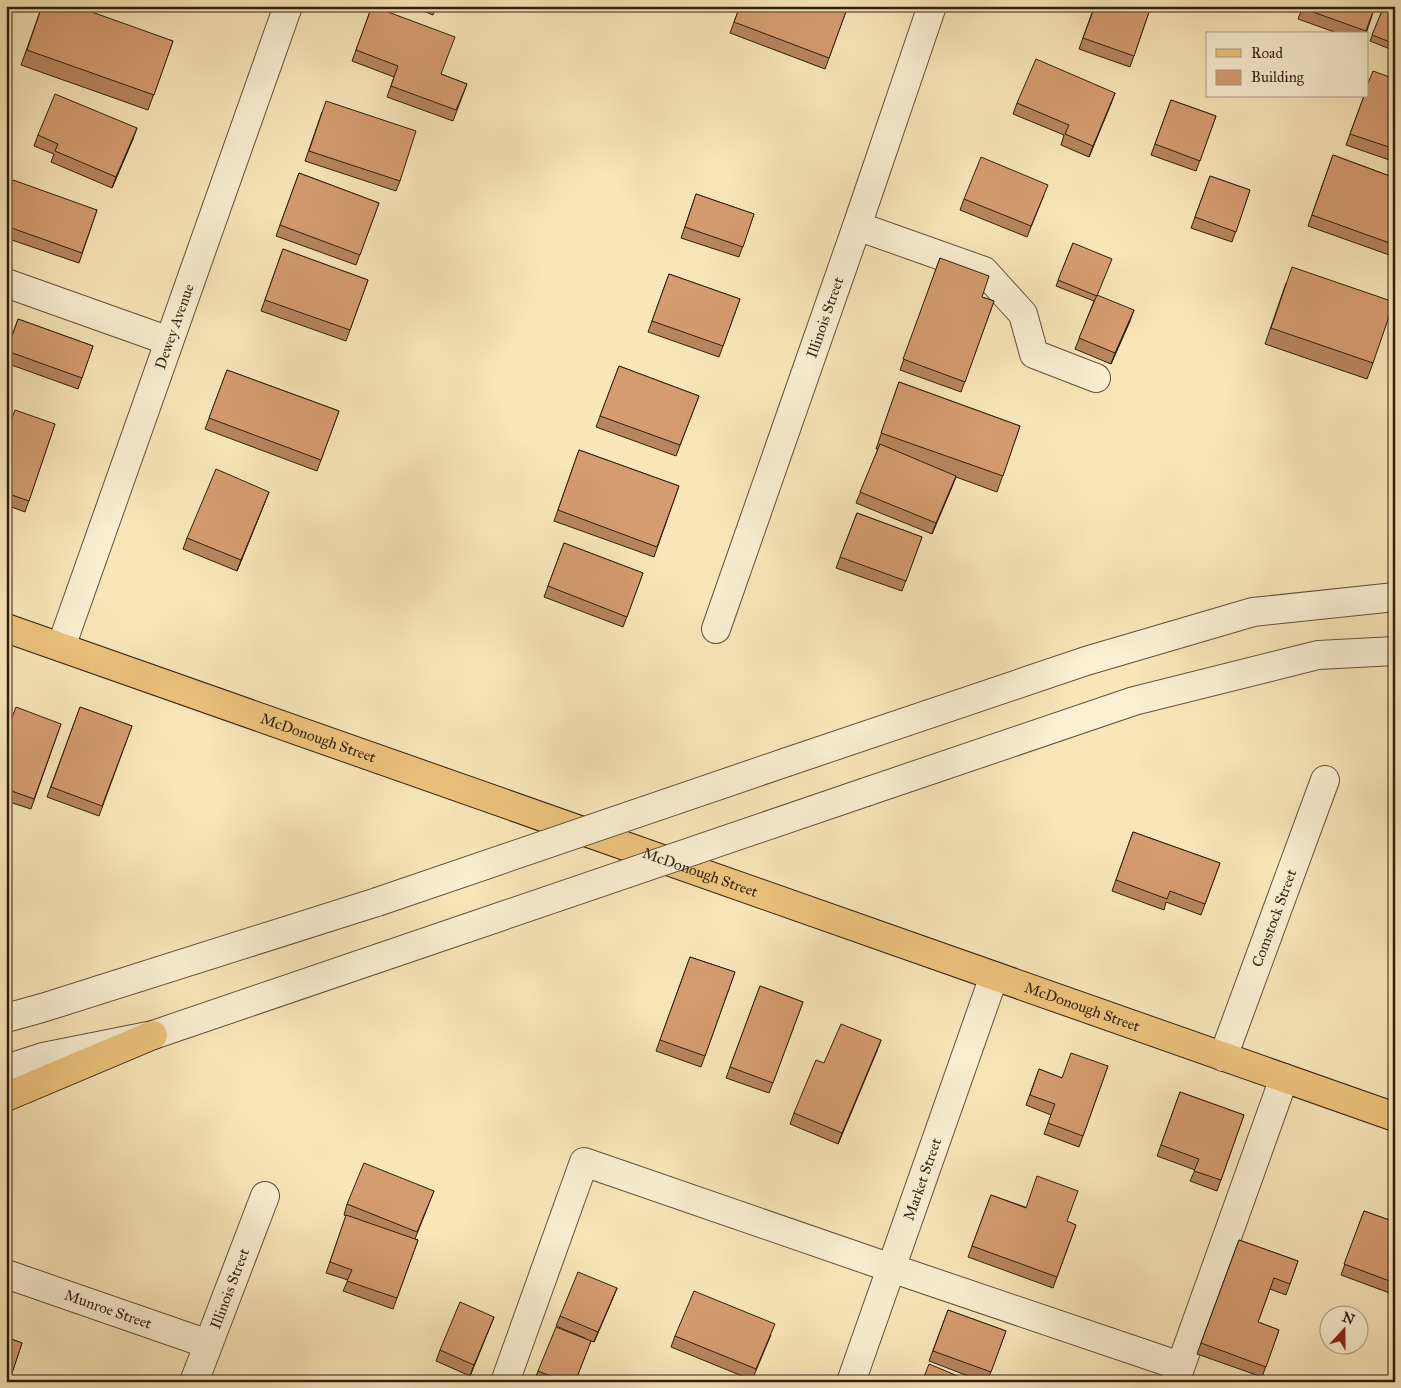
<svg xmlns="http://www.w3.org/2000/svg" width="1401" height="1388" font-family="'IM FELL Great Primer',serif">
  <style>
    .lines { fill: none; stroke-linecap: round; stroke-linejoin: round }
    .minor-casing { stroke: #62503a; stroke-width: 30 }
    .major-casing { stroke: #301e10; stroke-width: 30 }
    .highway-casing { stroke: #301e10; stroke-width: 30 }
    .minor { stroke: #faefd2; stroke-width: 28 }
    .major { stroke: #ecc37c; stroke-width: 28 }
    .highway { stroke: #ecc37c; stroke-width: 28 }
    .minor-bridge-casing { stroke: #62503a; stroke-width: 30; stroke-linecap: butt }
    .minor-bridge { stroke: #faefd2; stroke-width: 28 }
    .wall { fill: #b7865f; stroke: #301e10 }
    .shaded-wall { fill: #956d4e; stroke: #301e10 }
    .building { fill: #d59c6f; stroke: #301e10 }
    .labels { text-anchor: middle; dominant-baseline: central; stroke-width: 4; stroke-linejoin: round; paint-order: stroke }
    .street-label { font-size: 15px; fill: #301e10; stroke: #faefd2 }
  </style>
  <rect width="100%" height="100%" fill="#f8e6b9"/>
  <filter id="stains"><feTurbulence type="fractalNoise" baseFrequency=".004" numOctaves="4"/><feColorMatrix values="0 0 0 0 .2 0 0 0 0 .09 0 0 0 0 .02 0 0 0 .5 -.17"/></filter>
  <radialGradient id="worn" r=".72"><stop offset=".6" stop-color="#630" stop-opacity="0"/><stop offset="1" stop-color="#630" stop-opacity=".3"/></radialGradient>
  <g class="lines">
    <!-- minor casing -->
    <g class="minor-casing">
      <g id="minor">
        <path d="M 857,226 L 984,271 L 1023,314 L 1034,354 L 1096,378"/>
        <path d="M 6,283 L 169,341"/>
        <path id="s1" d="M 716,629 L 857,226 L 932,6"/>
        <path id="s2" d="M 61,647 L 288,6"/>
        <path d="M 787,762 L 1086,661 L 1253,612 L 1395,597"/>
        <path d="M 866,792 L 1134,701 L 1318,655 L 1395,651"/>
        <path d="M 6,1018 L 42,1008 L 377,902"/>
        <path id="s3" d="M 1223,1057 L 1325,780"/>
        <path d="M 6,1069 L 43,1057 L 153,1035 L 467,928"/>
        <path id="s4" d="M 6,1274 L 208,1344"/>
        <path id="s5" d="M 194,1382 L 265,1196"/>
        <path d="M 505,1382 L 584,1162 L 891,1268 L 1180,1366"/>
        <path id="s6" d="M 851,1382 L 994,976"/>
        <path d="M 1175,1382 L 1284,1078"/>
      </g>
    </g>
    <!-- major casing -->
    <g class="major-casing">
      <g id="major">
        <path id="s7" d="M 6,628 L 1395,1117"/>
      </g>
    </g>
    <!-- highway casing -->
    <g class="highway-casing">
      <path id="highway" d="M 6,1097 L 153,1035"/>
    </g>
    <!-- minor -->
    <use href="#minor" class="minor"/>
    <!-- major -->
    <use href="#major" class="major"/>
    <!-- highway -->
    <use href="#highway" class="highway"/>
    <!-- minor-bridge casing -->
    <g class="minor-bridge-casing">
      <path id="minor-bridge" d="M 377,902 L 787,762
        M 467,928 L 866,792"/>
    </g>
    <!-- minor-bridge -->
    <use href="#minor-bridge" class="minor-bridge"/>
  </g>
  <!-- wall -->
  <path class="wall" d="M 42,6 L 173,41 L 148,110 L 21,65 Z
    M 372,6 L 441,74 L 467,84 L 453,121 L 387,97 L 394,77 L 352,61 Z
    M 411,6 L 437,6 L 433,15 Z
    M 740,6 L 848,6 L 825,69 L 730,33 Z
    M 1081,6 L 1151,6 L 1130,67 L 1079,49 L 1093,10 Z
    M 1303,6 L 1375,6 L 1366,34 L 1340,34 L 1298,19 Z
    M 1384,6 L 1395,7 L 1395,51 L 1370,41 Z
    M 1395,79 L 1395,162 L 1346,145 L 1364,96 Z
    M 1115,93 L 1089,157 L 1061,145 L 1064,135 L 1013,114 L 1017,103 Z
    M 1171,100 L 1216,116 L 1196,171 L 1151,155 Z
    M 322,112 L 400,181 L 396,191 L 305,161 Z
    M 38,135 L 133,139 L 112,188 L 51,162 L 54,154 L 34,146 Z
    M 1333,155 L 1395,178 L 1395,257 L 1308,226 Z
    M 299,173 L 379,203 L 356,265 L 276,236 Z
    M 1210,176 L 1250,190 L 1232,242 L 1191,228 Z
    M 696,194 L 754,214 L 739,257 L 681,238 Z
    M 1044,195 L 1027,237 L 960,210 L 964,199 Z
    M 6,200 L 97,210 L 79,263 L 6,238 Z
    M 1073,243 L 1098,296 L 1130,321 L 1111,364 L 1075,349 L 1094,301 L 1056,286 Z
    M 283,249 L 368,280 L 346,341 L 261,311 Z
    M 940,258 L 982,297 L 994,301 L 961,392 L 900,370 Z
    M 669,274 L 740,299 L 719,357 L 648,332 Z
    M 1286,283 L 1373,363 L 1367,379 L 1265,344 Z
    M 18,319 L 93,346 L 78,389 L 6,363 L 6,353 Z
    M 619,366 L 699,396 L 676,456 L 596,427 Z
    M 227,370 L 339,411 L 317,471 L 205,429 Z
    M 899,382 L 1020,426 L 997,492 L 956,477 L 932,534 L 856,503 L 878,449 L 876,449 Z
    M 55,424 L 25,512 L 6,505 L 6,434 Z
    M 579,450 L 679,486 L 654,557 L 554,521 Z
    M 265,502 L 237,571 L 183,549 L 187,538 Z
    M 857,513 L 922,537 L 902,591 L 836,568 Z
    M 564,543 L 643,573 L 623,627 L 544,597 Z
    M 80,707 L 132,726 L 99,816 L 47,797 Z
    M 61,724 L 31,809 L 6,801 L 6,733 Z
    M 1133,832 L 1220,863 L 1201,915 L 1166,902 L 1164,910 L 1112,891 Z
    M 690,957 L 735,972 L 701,1067 L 656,1051 Z
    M 760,986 L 803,1002 L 769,1093 L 726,1078 Z
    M 881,1040 L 838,1144 L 790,1124 L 794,1113 L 824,1063 Z
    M 1108,1066 L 1079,1147 L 1044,1134 L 1051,1115 L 1026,1105 L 1039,1069 L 1062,1078 Z
    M 1180,1092 L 1244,1115 L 1217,1191 L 1190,1181 L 1195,1170 L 1157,1156 Z
    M 434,1191 L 415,1239 L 418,1240 L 393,1309 L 343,1291 L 348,1280 L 326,1273 L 346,1216 L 344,1215 L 347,1204 Z
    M 991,1195 L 1076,1225 L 1053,1288 L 968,1257 Z
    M 1364,1211 L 1395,1222 L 1395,1295 L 1341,1275 Z
    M 1239,1240 L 1298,1261 L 1286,1295 L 1270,1289 L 1258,1322 L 1279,1330 L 1262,1377 L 1197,1354 Z
    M 617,1288 L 594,1342 L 591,1341 L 575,1382 L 534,1381 L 538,1371 L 585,1338 L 556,1326 L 560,1316 Z
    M 948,1310 L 1006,1331 L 987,1382 L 984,1382 L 929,1361 Z
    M 494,1317 L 470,1376 L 436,1361 L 440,1350 Z
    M 771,1335 L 752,1380 L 671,1347 L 675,1336 Z
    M 6,1337 L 22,1343 L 9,1382 L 6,1382 Z"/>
  <!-- shaded-wall -->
  <path class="shaded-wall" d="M 1115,93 L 1111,104 L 1089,157 L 1093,146 Z
    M 137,128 L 133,139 L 112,188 L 116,177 Z
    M 1134,310 L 1130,321 L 1111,364 L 1115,353 Z
    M 956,476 L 952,487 L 932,534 L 936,523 Z
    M 269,492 L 265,502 L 237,571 L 241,560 Z
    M 881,1040 L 877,1051 L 838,1144 L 842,1133 Z
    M 617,1288 L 613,1298 L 594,1342 L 598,1332 Z
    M 494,1317 L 490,1327 L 470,1376 L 474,1365 Z"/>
  <!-- building -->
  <path class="building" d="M 42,6 L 75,6 L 173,41 L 154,95 L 27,50 Z
    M 372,6 L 455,37 L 441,74 L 467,84 L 456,110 L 391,86 L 398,66 L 356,50 Z
    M 740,6 L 848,6 L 829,58 L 734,22 Z
    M 1095,6 L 1151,6 L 1134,56 L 1083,38 Z
    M 1303,6 L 1375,6 L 1366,31 L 1302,8 Z
    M 1384,6 L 1395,7 L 1395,44 L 1372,35 Z
    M 1036,59 L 1115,93 L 1093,146 L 1065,134 L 1069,125 L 1017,103 Z
    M 1373,71 L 1395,79 L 1395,149 L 1350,134 L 1364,96 L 1367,96 L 1367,86 Z
    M 55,94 L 137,128 L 116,177 L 55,151 L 58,144 L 38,135 Z
    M 1171,100 L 1216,116 L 1200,161 L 1155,144 Z
    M 326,101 L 416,131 L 400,181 L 309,151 Z
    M 1333,155 L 1395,178 L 1395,245 L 1312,215 Z
    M 981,157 L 1048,185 L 1031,226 L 964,199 Z
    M 299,173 L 379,203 L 360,255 L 280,225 Z
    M 1210,176 L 1250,190 L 1236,232 L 1195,217 Z
    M 13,180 L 97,210 L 82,253 L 6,226 L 6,200 Z
    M 696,194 L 754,214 L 743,247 L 685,227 Z
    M 1073,243 L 1112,259 L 1097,296 L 1058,280 Z
    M 283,249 L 368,280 L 350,330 L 265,300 Z
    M 940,258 L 989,276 L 982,297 L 994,301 L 965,382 L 903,359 Z
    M 1292,267 L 1394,302 L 1373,363 L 1271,328 Z
    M 669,274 L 740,299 L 723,346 L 652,321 Z
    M 1097,295 L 1134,310 L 1115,353 L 1079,338 Z
    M 18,319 L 93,346 L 82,378 L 7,351 Z
    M 619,366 L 699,396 L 680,445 L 600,416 Z
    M 227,370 L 339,411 L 321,460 L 209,418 Z
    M 899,382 L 1020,426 L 1003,476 L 881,433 Z
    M 15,410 L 55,424 L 29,501 L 6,493 L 6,434 Z
    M 880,444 L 956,476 L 936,523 L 860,492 Z
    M 579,450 L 679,486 L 657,547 L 558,510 Z
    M 216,469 L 269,492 L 241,560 L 187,538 Z
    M 857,513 L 922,537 L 906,581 L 840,557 Z
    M 564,543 L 643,573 L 627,617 L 548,586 Z
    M 16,707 L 61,724 L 34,799 L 6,789 L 6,733 Z
    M 80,707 L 132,726 L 102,806 L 51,787 Z
    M 1133,832 L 1220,863 L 1205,904 L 1170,891 L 1167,899 L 1116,880 Z
    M 690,957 L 735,972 L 705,1056 L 660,1040 Z
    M 760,986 L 803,1002 L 773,1083 L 730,1067 Z
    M 841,1024 L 881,1040 L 842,1133 L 794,1113 L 816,1060 L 824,1063 Z
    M 1071,1053 L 1108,1066 L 1083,1136 L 1048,1123 L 1055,1104 L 1030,1095 L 1039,1069 L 1062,1078 Z
    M 1180,1092 L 1244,1115 L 1221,1180 L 1194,1171 L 1199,1159 L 1161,1145 Z
    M 364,1163 L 434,1191 L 417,1232 L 347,1204 Z
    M 1037,1176 L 1078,1191 L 1067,1221 L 1076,1225 L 1057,1277 L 972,1246 L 991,1195 L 1026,1208 Z
    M 1364,1211 L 1395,1222 L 1395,1283 L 1344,1264 Z
    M 346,1215 L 418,1240 L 397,1298 L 347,1281 L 352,1270 L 330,1262 Z
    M 1239,1240 L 1298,1261 L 1290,1284 L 1274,1278 L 1258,1322 L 1279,1330 L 1266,1367 L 1201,1343 Z
    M 578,1272 L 617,1288 L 598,1332 L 560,1316 Z
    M 694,1291 L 775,1324 L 756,1369 L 675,1336 Z
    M 460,1302 L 494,1317 L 474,1365 L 440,1350 Z
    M 948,1310 L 1006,1331 L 991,1372 L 933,1351 Z
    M 556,1327 L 591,1341 L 575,1382 L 566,1382 L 538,1371 Z
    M 6,1337 L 22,1343 L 10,1379 L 6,1377 Z
    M 929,1364 L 972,1382 L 922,1382 Z"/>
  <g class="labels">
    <!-- street labels -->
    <g class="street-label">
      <text stroke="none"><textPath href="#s1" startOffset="330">Illinois Street</textPath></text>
      <text stroke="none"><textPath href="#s2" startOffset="340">Dewey Avenue</textPath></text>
      <text stroke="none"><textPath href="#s7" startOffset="331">McDonough Street</textPath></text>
      <text stroke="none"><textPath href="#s7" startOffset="736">McDonough Street</textPath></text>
      <text stroke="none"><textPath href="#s3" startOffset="148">Comstock Street</textPath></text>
      <text stroke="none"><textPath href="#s7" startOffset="1141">McDonough Street</textPath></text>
      <text stroke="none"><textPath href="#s6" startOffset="215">Market Street</textPath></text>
      <text stroke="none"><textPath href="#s5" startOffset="100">Illinois Street</textPath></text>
      <text stroke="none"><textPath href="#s4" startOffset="108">Munroe Street</textPath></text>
    </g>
  </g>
  <!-- margin -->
  <rect width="1401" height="1388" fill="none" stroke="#f8e6b9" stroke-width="25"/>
  <rect x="8" y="8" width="1386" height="1373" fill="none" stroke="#301e10" stroke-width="2.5"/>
  <rect x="12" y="12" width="1376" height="1363" fill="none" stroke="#301e10"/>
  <!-- legend -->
  <rect x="1206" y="32" width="162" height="65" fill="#faefd2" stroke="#a99b84"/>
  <rect x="1216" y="49" width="25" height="8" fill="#ecc37c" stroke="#a99b84"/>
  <text x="1251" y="58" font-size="15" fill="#301e10">Road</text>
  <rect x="1216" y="70" width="25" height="15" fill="#d59c6f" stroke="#a99b84"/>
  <text x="1251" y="82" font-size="15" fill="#301e10">Building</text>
  <!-- north arrow -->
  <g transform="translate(1344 1330) rotate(21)"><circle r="24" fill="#faefd2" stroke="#a99b84"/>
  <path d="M0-4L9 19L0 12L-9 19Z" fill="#8f2418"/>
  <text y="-8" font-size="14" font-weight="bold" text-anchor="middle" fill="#301e10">N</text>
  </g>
  <rect width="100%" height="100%" filter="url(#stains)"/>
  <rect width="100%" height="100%" fill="url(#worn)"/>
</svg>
